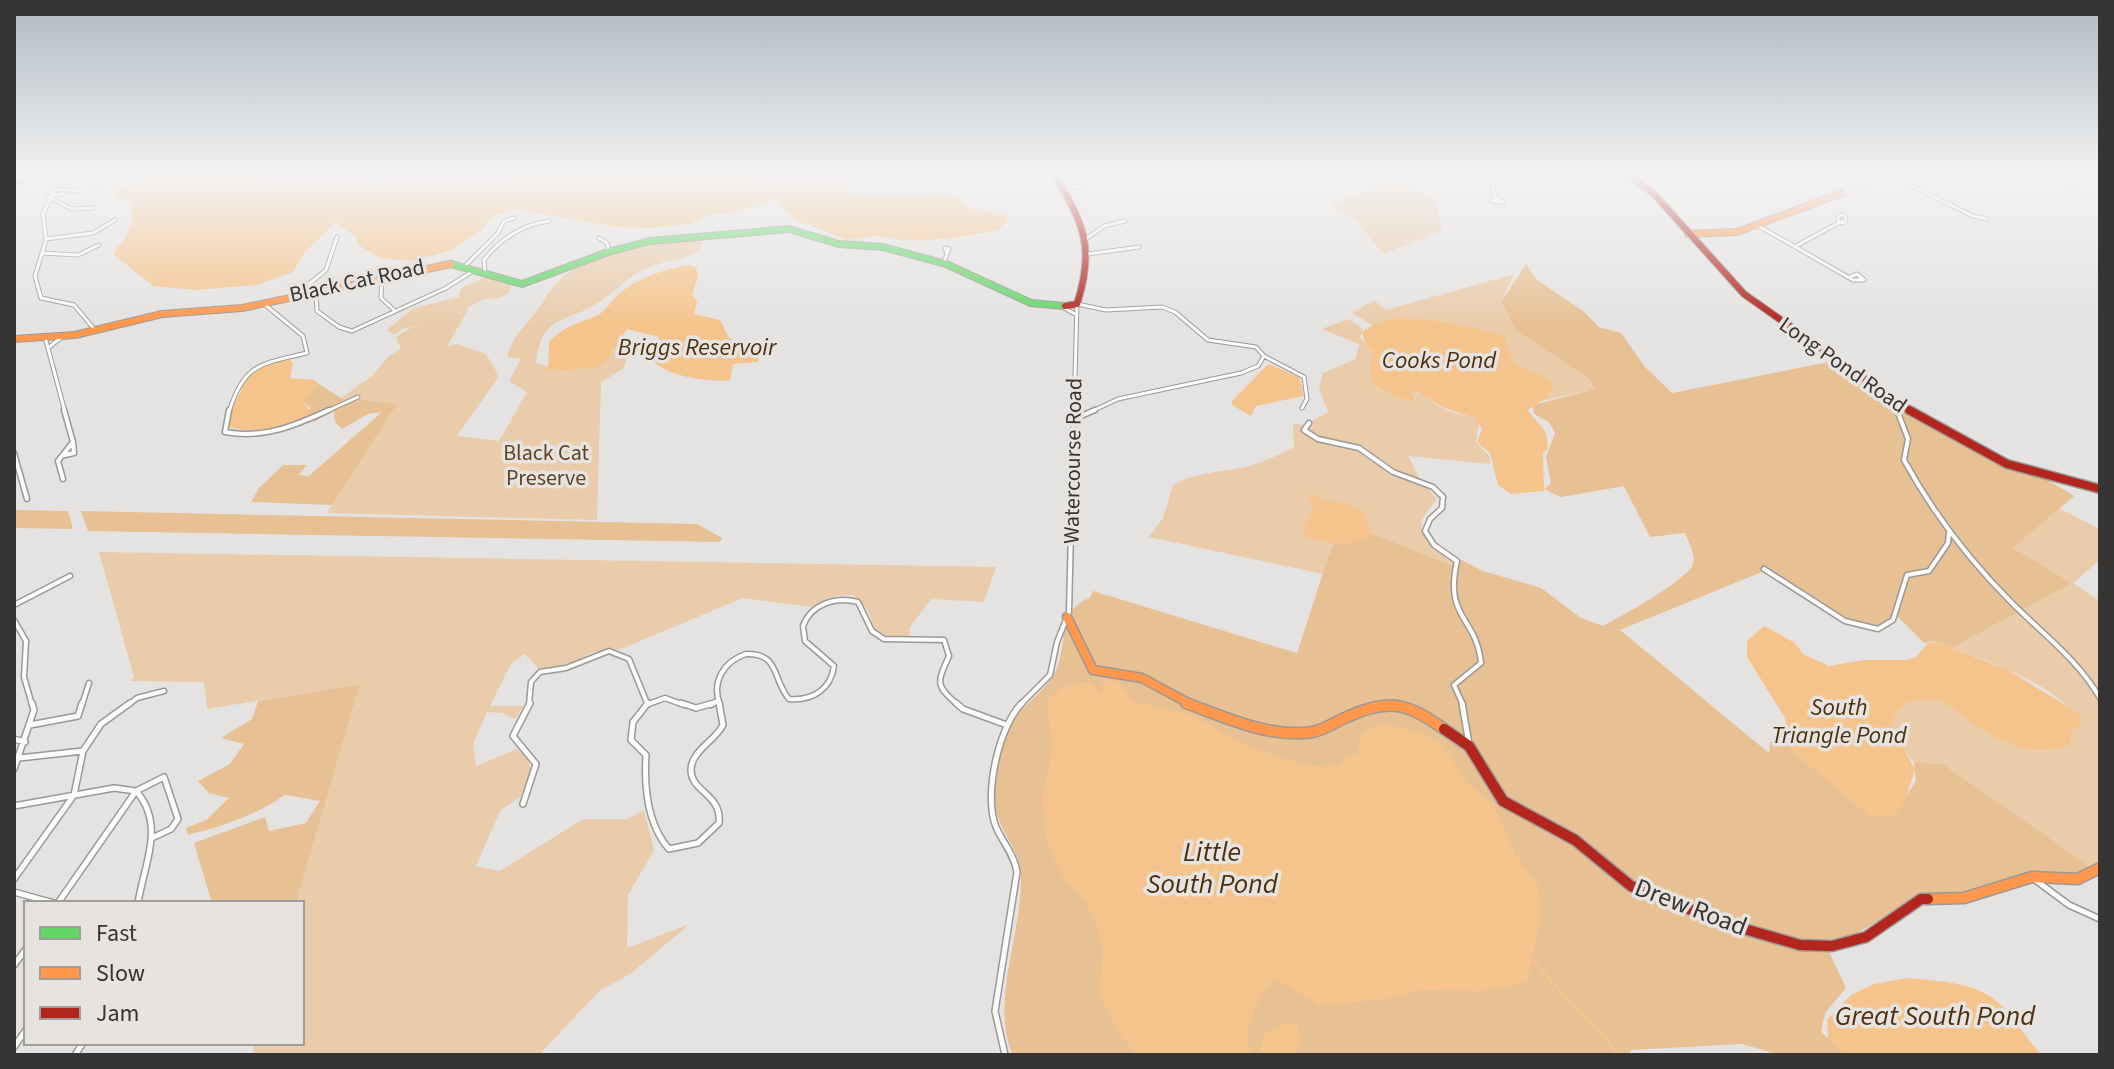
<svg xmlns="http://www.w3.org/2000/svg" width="2114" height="1069" font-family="'Source Sans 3',sans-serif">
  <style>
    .green { fill: #eaccab }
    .forest { fill: #e7c093 }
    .water { fill: #f5c48c }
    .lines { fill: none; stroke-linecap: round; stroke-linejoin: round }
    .stream-far1 { stroke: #f5c48c; stroke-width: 2 }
    .stream { stroke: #f5c48c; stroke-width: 3 }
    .street-far2-casing { stroke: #9a9998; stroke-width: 5 }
    .street-far1-casing { stroke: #9a9998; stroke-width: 7 }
    .street-casing { stroke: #9a9998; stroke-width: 8 }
    .fast-casing { stroke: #9a9998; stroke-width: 8 }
    .slow-far2-casing { stroke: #9a9998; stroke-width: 8 }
    .slow-far1-casing { stroke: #9a9998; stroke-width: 11 }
    .slow-casing { stroke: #9a9998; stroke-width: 13 }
    .jam-far2-casing { stroke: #9a9998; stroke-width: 8 }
    .jam-far1-casing { stroke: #9a9998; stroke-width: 11 }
    .jam-casing { stroke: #9a9998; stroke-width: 13 }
    .street-far2 { stroke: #fbfbfa; stroke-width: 3 }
    .street-far1 { stroke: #fbfbfa; stroke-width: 4 }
    .street { stroke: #fbfbfa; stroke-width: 5 }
    .fast { stroke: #63d668; stroke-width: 6 }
    .slow-far2 { stroke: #ff974d; stroke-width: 6 }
    .slow-far1 { stroke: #ff974d; stroke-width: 8 }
    .slow { stroke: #ff974d; stroke-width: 10 }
    .jam-far2 { stroke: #b3261e; stroke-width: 6 }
    .jam-far1 { stroke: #b3261e; stroke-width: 8 }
    .jam { stroke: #b3261e; stroke-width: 10 }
    .labels { text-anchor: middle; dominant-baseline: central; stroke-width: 7; stroke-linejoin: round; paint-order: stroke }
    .street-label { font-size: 22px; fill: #363534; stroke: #e6e3e0 }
    .park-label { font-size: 22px; fill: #614423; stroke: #e6e3e0 }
    .water-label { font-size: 24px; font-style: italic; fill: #4e3210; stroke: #e6e3e0 }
    .near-street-label { font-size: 26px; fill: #363534; stroke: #e6e3e0 }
    .near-water-label { font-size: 28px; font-style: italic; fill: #4e3210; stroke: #e6e3e0 }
  </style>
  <rect width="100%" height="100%" fill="#e5e3e1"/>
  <!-- green -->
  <path class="green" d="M 1397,179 L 1434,198 L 1442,231 L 1383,254 L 1358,223 L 1330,205 Z
    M 702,238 L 701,248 C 686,260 672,259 655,265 C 632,272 617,291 598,303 C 564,324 542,314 536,363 L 556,369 L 619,337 L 632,338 L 624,368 L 601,382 L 597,520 L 327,513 L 396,405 L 341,398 L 372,376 L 388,357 L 401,349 L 396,338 C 413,320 448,323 469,308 L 447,346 L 457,344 L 486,354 L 499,376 L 457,436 L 499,441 L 527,392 L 509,381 L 521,359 L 507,357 C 516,330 521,332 536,312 C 543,302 549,290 558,282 C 594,246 654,243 702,238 Z
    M 1514,274 L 1501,302 L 1517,331 L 1589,379 L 1597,389 L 1537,402 L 1549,394 L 1548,385 L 1513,364 L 1501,340 L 1374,326 L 1352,313 L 1374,300 L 1386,310 Z
    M 485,277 L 511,284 L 509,292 L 501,298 L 483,299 L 452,317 L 402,329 L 394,335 L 387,330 L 413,308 L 459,297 L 461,288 Z
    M 1348,319 L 1363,329 L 1360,338 L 1376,353 L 1369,368 L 1376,387 L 1398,399 L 1416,401 L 1414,394 L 1407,390 C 1424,391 1434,405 1448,411 C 1458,415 1470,414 1479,421 L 1476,442 L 1489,456 L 1490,464 L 1408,456 L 1420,479 L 1437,499 L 1421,520 L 1422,532 L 1438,550 L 1459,559 L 1454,561 L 1452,567 L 1339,522 L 1323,574 L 1149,537 L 1163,518 L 1173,485 C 1194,473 1218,472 1240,468 C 1259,465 1277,455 1294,447 L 1293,424 L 1305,425 L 1328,412 L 1319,388 L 1323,373 L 1356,359 L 1359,344 L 1322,329 Z
    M 2059,508 L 2100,529 L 2100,560 L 2073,583 L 2100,601 L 2100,868 L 2095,870 L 1943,764 L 1914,762 L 1893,736 L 1890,724 L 1902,700 L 1929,696 L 1945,701 L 1980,727 L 2020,747 L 2031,743 L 2071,713 C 2058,687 1981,658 1952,648 L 2072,583 L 2013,548 Z
    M 99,552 L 996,567 L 984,602 L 931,599 L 910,627 L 910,636 L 887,636 L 875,629 L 867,609 L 854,595 L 837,596 L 812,607 L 743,598 L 621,649 L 593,652 L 568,665 L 540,670 L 525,654 L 511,664 L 490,706 L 524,706 L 515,719 L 503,713 L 487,712 L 473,744 L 476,766 L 516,749 L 527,755 L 531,770 L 521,796 L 500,811 L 476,866 L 500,871 L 583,819 L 627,819 L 644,810 L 654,850 L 628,895 L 627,948 L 690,924 L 630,974 L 599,991 L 539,1055 L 252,1055 L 255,1043 L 302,1043 L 302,903 L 296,903 L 360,684 L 207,709 L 204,682 L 130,681 L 134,677 Z"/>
  <!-- forest -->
  <path class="forest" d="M 1526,264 L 1537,280 L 1583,311 L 1599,327 L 1621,333 L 1645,367 L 1672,393 L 1834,361 L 1952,439 L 2039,475 L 2074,496 L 2013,548 L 2072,583 L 1952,648 L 1935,641 L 1924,643 L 1896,615 L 1887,626 L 1881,628 L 1841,618 L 1769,569 L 1620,630 L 1769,753 L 1770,742 L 1790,737 L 1899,807 L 1916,781 L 1914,762 L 1943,764 L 2095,870 L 2082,877 L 2023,874 L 1959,895 L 1918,894 L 1899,909 L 1836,945 L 1825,943 L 1846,988 L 1825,1013 L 1821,1032 L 1846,1055 L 1780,1055 L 1742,1044 L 1631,1050 L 1629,1055 L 1013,1055 C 989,1004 1023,931 1021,875 C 1020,854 1009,843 1001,825 C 989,800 995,768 1001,742 C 1010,710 1043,698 1056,670 C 1068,645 1057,609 1090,598 L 1093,591 L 1297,653 L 1340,521 L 1452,566 L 1454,560 L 1459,559 L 1483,571 L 1541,588 L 1581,618 L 1603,626 C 1620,617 1688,580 1693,564 C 1696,555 1688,541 1685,533 L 1650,537 L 1624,486 L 1561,497 L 1544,489 L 1551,484 L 1546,457 L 1555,433 L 1549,422 L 1534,414 L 1533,405 L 1596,389 L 1589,379 L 1517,331 L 1501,302 Z
    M 319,384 L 341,398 L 397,404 L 332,505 L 251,502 L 259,488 L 283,465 L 307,465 L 299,475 L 309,476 L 382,412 L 368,414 L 342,429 L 335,422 L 333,408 L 315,422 L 306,419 L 310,408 L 303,401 Z
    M 14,510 L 68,511 L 73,529 L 14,528 Z
    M 81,511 L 697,524 L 722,538 L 720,542 L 88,531 Z
    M 360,684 L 296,903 L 212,903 L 194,843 L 265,817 L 269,831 L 306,823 L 320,801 L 285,795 C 255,816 222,826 188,835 L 186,828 L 206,820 L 229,798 L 209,793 L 198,781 L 230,764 L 244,744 L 221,738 L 252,719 L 258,701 Z"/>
  <!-- water -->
  <path class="water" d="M 139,175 L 378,175 L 380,183 L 392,175 L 847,175 L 845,189 L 855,195 L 945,194 C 957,196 960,203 969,208 C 983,214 997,208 1009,219 L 998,230 L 955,238 L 911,241 L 876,236 L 847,240 L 794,219 L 776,200 L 727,214 L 714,213 L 690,224 L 650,228 L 616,227 L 514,209 L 492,217 L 481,231 L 449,251 L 412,261 L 380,258 L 357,244 L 357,237 L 335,223 L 304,253 L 293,272 L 256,285 L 196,290 L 153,286 L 113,254 C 125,238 139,221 129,202 L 116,200 L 115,192 Z
    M 688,265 L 696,267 L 698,275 L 692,295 L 697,301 L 694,314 L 720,320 L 729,338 L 757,348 L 758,362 L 733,364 L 730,380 L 725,381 C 701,380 671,377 654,362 L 659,350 L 659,337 L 627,329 L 608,358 L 595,368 L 548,371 L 549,342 C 563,326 580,323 598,315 C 607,310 612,299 620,293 C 639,277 665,269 688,265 Z
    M 1397,317 L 1438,321 L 1498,333 L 1506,338 L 1505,345 L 1516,365 L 1548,378 L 1554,384 L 1547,397 L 1528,410 C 1538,426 1550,428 1547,450 L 1543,453 L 1544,491 L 1511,494 L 1498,485 L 1490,453 L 1477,442 L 1482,429 L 1475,418 L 1444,408 L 1416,391 L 1412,392 L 1416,402 L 1396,398 L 1374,385 L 1369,368 L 1374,353 L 1365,343 L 1362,332 L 1373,325 Z
    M 289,360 L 293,363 L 290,378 L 314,380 L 319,384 L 304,401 L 310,413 L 306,419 L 256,432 L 227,427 L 232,405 L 242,391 L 239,385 C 247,367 271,361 289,360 Z
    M 1268,364 L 1299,377 L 1304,396 L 1256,406 L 1251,416 L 1232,405 L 1232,401 Z
    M 1313,494 C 1328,506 1357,498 1367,518 C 1370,524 1368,530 1371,537 L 1346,545 L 1306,538 L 1303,528 L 1314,509 L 1307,495 Z
    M 1764,626 L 1795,643 L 1803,654 L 1829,666 L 1864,660 L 1906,660 L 1916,657 L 1928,643 L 1937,642 L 2008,670 L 2075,711 L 2082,718 L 2079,727 L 2071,731 L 2071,744 C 2043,758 2007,746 1982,730 C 1968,722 1956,708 1941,702 C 1918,694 1897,702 1892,725 L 1915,770 L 1904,803 L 1895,816 L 1871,817 L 1791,751 L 1785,718 L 1747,657 L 1747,641 Z
    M 1108,680 L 1118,682 L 1135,702 L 1190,714 L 1253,748 L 1301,764 L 1323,767 L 1340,764 L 1347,755 L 1360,753 L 1357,745 L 1365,731 L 1384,723 L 1422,733 L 1442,743 L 1467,783 L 1494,804 L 1515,854 L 1539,885 L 1540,923 L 1527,981 L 1511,987 L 1481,991 L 1421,990 L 1396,998 L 1321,1006 L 1275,979 C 1260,990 1237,1041 1253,1055 L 1137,1055 L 1117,1031 L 1099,993 L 1103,951 L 1097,924 L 1083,899 L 1063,878 L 1046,841 L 1042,797 L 1053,746 L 1046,701 C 1059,687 1073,681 1092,682 L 1101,695 L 1101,686 Z
    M 1908,978 C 1943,982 1981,981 2007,1011 C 2019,1025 2029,1042 2042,1055 L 1846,1055 L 1828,1039 L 1827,1020 L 1851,995 L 1874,984 Z
    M 1289,1022 L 1298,1026 L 1301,1039 L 1295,1055 L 1259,1055 L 1263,1035 Z"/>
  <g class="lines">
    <!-- stream-far1 -->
    <path class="stream-far1" d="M 2046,175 L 2081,191"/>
    <!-- stream -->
    <path class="stream" d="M 1531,959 L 1620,1055"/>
    <!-- street-far2 casing -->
    <g class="street-far2-casing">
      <path id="street-far2" d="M 62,175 L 43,214 L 46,240 L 35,276 L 41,298 L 74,305 L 95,330
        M 944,175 L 951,175
        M 1491,175 L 1495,197
        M 1890,175 L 1973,216 L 1987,219
        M 53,189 L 82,191 L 110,180 L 106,175
        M 1068,191 L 1085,192
        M 1842,193 L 1890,175
        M 63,194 L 48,197 L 72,209 L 93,208
        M 1495,197 L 1503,202 L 1492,201 Z
        M1838 219a4 4 0 1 1 8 0a4 4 0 1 1-8 0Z
        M 1757,225 L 1853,280 L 1864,280 L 1857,274 L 1850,277
        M 599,238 L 607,243 L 609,251
        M 46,239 L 93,233 L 115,220
        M 1083,241 L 1104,226 L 1125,221
        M 1796,246 L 1842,221
        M 945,248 L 949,249 L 947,254 Z
        M 42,253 L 78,255 L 99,245
        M 1088,254 L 1139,247
        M 944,263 L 947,254
        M 464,267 L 498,233 L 504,221 L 514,218
        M 485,272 L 484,260 C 501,238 521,225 549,221
        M 382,275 L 381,298 L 394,310
        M 316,291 L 317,311 L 339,327 L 352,331 L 446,288 L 473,271
        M 298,293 L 326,270 L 337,237
        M 1062,307 L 1075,314
        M 45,337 L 65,412
        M 48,348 L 62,337
        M 1892,398 L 1897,412
        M 229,412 C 244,363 261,364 307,353 L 303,336 L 263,303
        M 325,412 L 358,397
        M 1074,412 L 1077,304 L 1106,310 L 1162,307 L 1175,312 L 1208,340 L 1256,347 L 1264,356 L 1304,377 L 1307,399 L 1302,408
        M 1090,412 L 1118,399 L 1241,373 L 1258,366 L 1264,356"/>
    </g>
    <!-- street-far1 casing -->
    <g class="street-far1-casing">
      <path id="street-far1" d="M 229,410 L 225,432 C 264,439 294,426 329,410
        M 1897,410 L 1908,439 L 1904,460 C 1933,513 1969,560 2012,603 C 2043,634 2078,660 2100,698
        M 1074,419 L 1095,410
        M 1309,423 L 1304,430 L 1318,439 L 1359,448 L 1393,472 L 1433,487 L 1443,497 L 1442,508 L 1430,519 L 1425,531 L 1434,545 L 1457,561 C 1444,620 1476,615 1481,663 L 1454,685 L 1463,705
        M 14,453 L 27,499
        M 65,455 L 74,453 L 73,442
        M 63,479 L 58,461 L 73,442 L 64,410
        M 1764,569 L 1845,621 L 1878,629 L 1893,620 L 1907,575 L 1929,571 L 1948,543 L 1949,533
        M 14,605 L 70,576
        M 14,620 L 26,641 L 24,677 L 32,705
        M 82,705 L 89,683
        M 128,705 L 137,698 L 164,691
        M 529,705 L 531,682 L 540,672 L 566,668 L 609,651 L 629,659 L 647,703
        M 646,705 L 665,698 L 684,705
        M 711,705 L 717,701
        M 720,705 C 711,682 724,661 746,654 C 780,653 772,679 789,699 C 813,701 831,689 834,666 L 805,641 L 803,626 C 811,604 836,596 858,602 L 872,631 L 884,639 L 944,640 L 949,656 C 937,683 935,685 958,705
        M 1020,705 L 1050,675 L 1057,642 L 1069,612 L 1074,410"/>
    </g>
    <!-- street casing -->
    <g class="street-casing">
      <path id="street" d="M 648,703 L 633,722 L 631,740 L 646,755 C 644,788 647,824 669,849 L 698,843 L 719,823 C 722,794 691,792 691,770 C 691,751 715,741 723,725 L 719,703
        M 681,703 L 696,708 L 714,703
        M 956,703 L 963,709 L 1004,724
        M 1462,703 L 1469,744
        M 30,725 L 78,716 L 82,703
        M 14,739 L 25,742
        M 19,758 L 83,751
        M 14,769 L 34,710 L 32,703
        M 523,804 L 536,764 L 513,736 L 530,703
        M 14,806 L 114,788 L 136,791 C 166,825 144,864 138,903
        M 14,879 L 74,795 L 83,751 L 101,724 L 130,703
        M 2034,879 L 2069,905 L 2100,919
        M 14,892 L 54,903
        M 58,903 L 136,791 L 164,777 L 178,819 L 171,829 L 152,838
        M 14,965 L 26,949
        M 14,1047 L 26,1030
        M 75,1055 L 83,1043
        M 1005,1055 L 995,1011 L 1017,872 C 1014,854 1003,843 996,827 C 983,795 999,726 1022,703"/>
    </g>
    <!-- fast casing -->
    <g class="fast-casing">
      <path id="fast" d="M 14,183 L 30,175
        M 451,264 L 522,284 L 608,252 L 650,241 L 789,229 L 839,244 L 883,247 L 946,264 L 1031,303 L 1065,306"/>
    </g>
    <!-- slow-far2 casing -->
    <g class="slow-far2-casing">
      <path id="slow-far2" d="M 1688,234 L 1737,232 L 1842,193
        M 14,339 L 75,335 L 162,314 L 242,308 L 451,264"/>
    </g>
    <!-- slow-far1 casing -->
    <g class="slow-far1-casing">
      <path id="slow-far1" d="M 1067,617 L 1093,670 L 1142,678 L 1192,705"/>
    </g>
    <!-- slow casing -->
    <g class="slow-casing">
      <path id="slow" d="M 1186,703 C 1224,717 1271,739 1313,732 C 1324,730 1337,721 1347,717 C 1390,697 1408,704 1444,729
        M 1928,899 L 1964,898 L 2032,877 L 2078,879 L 2100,868"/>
    </g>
    <!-- jam-far2 casing -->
    <g class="jam-far2-casing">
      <path id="jam-far2" d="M 1055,175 C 1084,225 1095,248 1077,304 L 1065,306
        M 1628,175 L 1654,194 L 1744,294 L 1912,412"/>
    </g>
    <!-- jam-far1 casing -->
    <g class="jam-far1-casing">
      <path id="jam-far1" d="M 1909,410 L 2007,464 L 2100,489"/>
    </g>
    <!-- jam casing -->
    <g class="jam-casing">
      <path id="jam" d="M 1444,729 L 1469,746 L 1503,801 L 1575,840 L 1631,886 L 1727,924 L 1800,945 L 1832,946 L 1866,937 L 1921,899 L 1928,899"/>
    </g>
    <!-- street-far2 -->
    <use href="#street-far2" class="street-far2"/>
    <!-- street-far1 -->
    <use href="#street-far1" class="street-far1"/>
    <!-- street -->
    <use href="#street" class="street"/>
    <!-- fast -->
    <use href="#fast" class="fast"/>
    <!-- slow-far2 -->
    <use href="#slow-far2" class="slow-far2"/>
    <!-- slow-far1 -->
    <use href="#slow-far1" class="slow-far1"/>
    <!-- slow -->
    <use href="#slow" class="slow"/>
    <!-- jam-far2 -->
    <use href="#jam-far2" class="jam-far2"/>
    <!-- jam-far1 -->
    <use href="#jam-far1" class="jam-far1"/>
    <!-- jam -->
    <use href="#jam" class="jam"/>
  </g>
  <!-- sky -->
  <linearGradient id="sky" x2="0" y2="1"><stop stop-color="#adbac3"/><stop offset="0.54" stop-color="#f3f2f2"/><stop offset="1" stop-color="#f3f2f2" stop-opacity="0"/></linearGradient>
  <rect width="2114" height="325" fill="url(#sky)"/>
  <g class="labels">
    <!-- street labels -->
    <g class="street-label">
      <text transform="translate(357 281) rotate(-12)">Black Cat Road</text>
      <text transform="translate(1843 365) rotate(35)">Long Pond Road</text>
      <text transform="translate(1073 461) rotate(-89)">Watercourse Road</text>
    </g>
    <!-- park labels -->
    <g class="park-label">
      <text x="546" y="453">Black Cat<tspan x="546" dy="25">Preserve</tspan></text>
    </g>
    <!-- water labels -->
    <g class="water-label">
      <text x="697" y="347">Briggs Reservoir</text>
      <text x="1439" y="360">Cooks Pond</text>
      <text x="1839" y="707">South<tspan x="1839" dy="28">Triangle Pond</tspan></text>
    </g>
    <!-- near-street labels -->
    <g class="near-street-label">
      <text transform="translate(1691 907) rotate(21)">Drew Road</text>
    </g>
    <!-- near-water labels -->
    <g class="near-water-label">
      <text x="1212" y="852">Little<tspan x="1212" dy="32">South Pond</tspan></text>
      <text x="1935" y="1016">Great South Pond</text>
    </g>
  </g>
  <!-- border -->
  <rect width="2114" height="1069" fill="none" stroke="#363534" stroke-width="32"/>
  <!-- legend -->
  <rect x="24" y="901" width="280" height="144" fill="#e6e3e0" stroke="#a09d9b" stroke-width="2"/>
  <rect x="40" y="927" width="40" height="12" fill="#63d668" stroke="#a09d9b" stroke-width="2"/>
  <text x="96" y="941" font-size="24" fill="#363534">Fast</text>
  <rect x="40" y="967" width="40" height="12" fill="#ff974d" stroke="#a09d9b" stroke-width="2"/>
  <text x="96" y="981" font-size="24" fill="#363534">Slow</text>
  <rect x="40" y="1007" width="40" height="12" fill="#b3261e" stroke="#a09d9b" stroke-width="2"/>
  <text x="96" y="1021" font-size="24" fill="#363534">Jam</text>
</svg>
